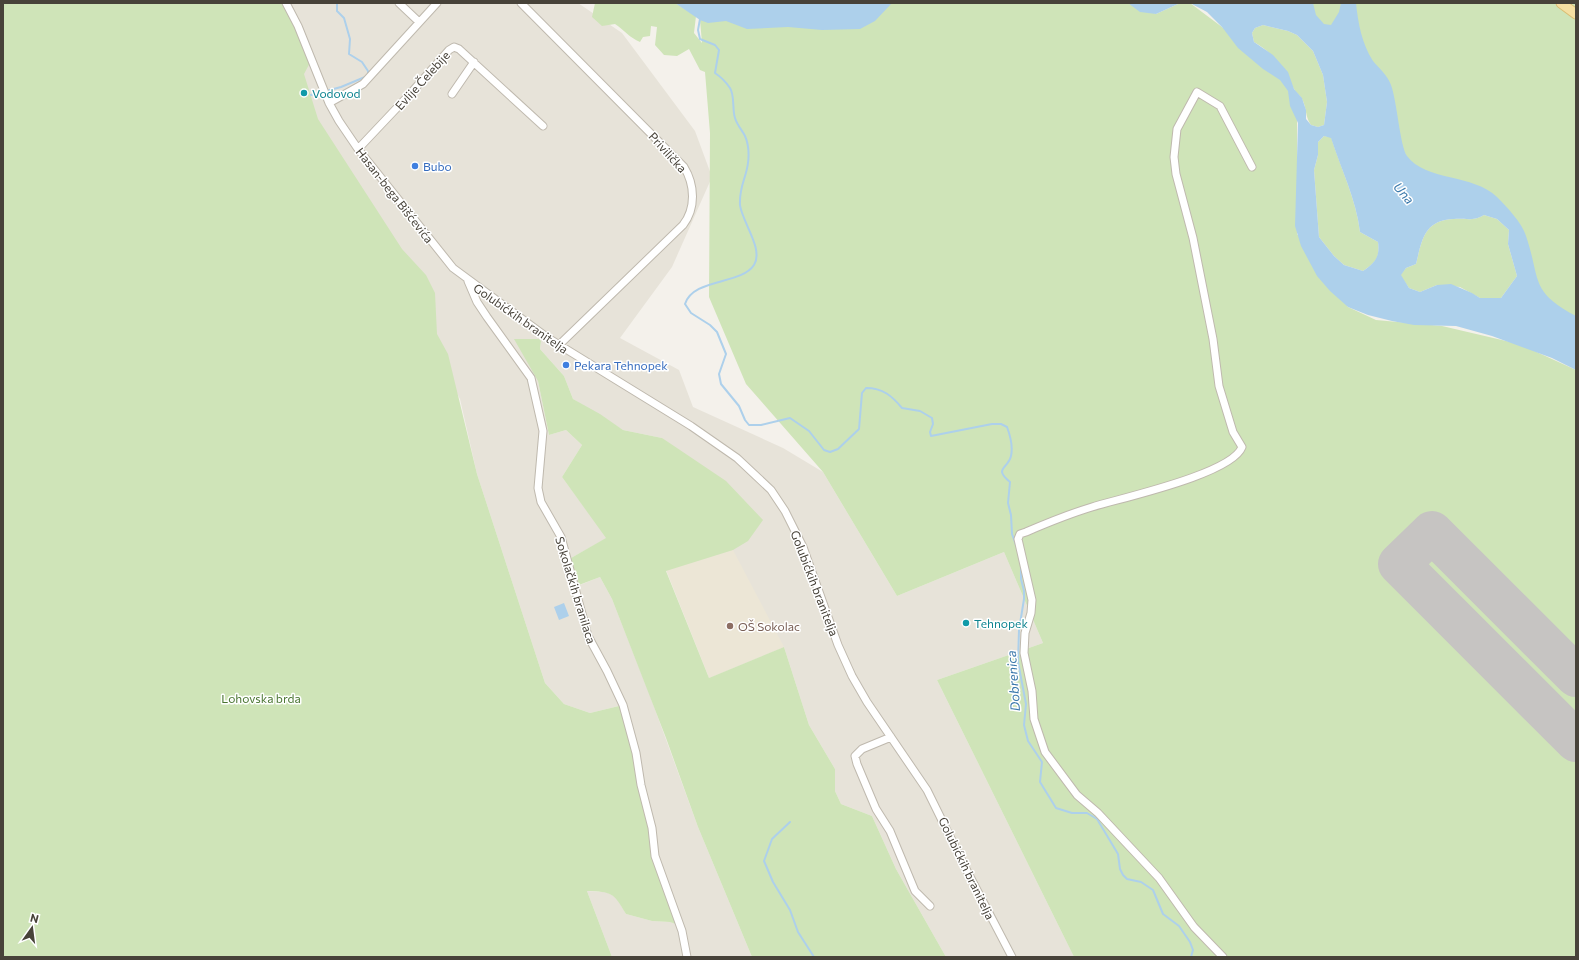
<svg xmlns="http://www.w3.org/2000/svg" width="1579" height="960" font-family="Commissioner,sans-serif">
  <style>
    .residential { fill: #e7e3d9 }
    .education { fill: #ece6d6 }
    .green { fill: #cfe4b8 }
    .water { fill: #add0eb; fill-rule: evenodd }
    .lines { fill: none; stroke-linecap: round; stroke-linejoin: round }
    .stream { stroke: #add0eb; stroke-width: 2 }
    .runway { stroke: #c6c4c2; stroke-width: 42 }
    .minor-casing { stroke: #bfb9ae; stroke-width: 9 }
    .major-casing { stroke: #dabd73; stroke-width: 11 }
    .minor { stroke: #fff; stroke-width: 7 }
    .major { stroke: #f5dfa2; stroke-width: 9 }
    .culture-dot { fill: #0f9aa8; stroke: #fff; stroke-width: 1.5 }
    .shop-dot { fill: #3f7fe0; stroke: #fff; stroke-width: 1.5 }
    .education-dot { fill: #8d6e63; stroke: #fff; stroke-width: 1.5 }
    .labels { text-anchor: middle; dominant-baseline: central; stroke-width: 3; stroke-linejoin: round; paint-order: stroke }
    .street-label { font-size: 12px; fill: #474239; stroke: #fff }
    .culture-label { font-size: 12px; fill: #0d838f; stroke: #fff; text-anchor: start }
    .shop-label { font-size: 12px; fill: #366cbe; stroke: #fff; text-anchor: start }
    .education-label { font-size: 12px; fill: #785e54; stroke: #fff; text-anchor: start }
    .park-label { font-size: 12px; fill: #497531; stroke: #fff }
    .water-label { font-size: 13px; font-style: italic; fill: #3b79ab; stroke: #fff }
  </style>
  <rect width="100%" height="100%" fill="#f4f1eb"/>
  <!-- residential -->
  <path class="residential" d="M 274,3 L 578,3 L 622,33 L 695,131 L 712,177 L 672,267 L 620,338 L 679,370 L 693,407 L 783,448 L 823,472 L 897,596 L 1004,552 L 1043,643 L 937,680 L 1074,957 L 946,957 L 896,869 L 872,816 L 841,804 L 835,791 L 835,769 L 809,725 L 784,647 L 709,678 L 662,438 L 623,430 L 573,399 L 564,376 L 540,349 L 541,342 L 539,339 L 538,381 L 549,435 L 566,430 L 582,445 L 562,477 L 607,538 L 571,558 L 580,585 L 600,577 L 612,599 L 649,693 L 698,827 L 752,957 L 612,957 L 587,891 L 606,892 L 616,897 L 626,914 L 652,921 L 671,922 L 679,925 L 659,867 L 623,705 L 590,713 L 564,704 L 545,683 L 477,474 L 460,399 L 317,128 Z"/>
  <!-- education -->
  <path class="education" d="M 733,550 L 784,647 L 709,678 L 666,570 Z"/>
  <!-- green -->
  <path class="green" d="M 3,3 L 286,3 L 312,59 L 304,74 L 318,119 L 402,249 L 426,275 L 435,293 L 437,334 L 448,354 L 477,474 L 545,683 L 564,704 L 590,713 L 623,705 L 652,839 L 679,925 L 670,922 L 652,921 L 626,914 C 613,892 612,892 587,891 L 612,957 L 3,957 Z
    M 595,3 L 675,3 L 696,16 L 694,33 L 702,43 L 700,20 L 818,17 L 879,3 L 1129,3 L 1156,14 L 1178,4 L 1190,3 L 1262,57 L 1285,82 L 1297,108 L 1297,234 L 1348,307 L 1376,320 L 1442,326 L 1519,344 L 1576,370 L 1576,957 L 1074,957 L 937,680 L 1043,643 L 1004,552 L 897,596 L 823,472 L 746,384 L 709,297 L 710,133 L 705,72 L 700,70 L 689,49 L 677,56 L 664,55 L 655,45 L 657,27 L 651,26 L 650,36 L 643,37 L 640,42 C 630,38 624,30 615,24 L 602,26 L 592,17 Z
    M 1306,3 L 1347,3 L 1328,33 Z
    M 1349,3 L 1576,3 L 1576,320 L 1559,314 L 1533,281 L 1511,220 L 1413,169 L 1394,132 L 1355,27 Z
    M 1263,25 L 1288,31 L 1297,35 L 1313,51 L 1323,75 L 1327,102 L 1324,125 L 1318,127 L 1311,125 C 1305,117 1307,108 1302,99 C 1300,95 1296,93 1294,89 C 1283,68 1275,54 1254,42 L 1252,33 L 1255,28 Z
    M 1324,136 L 1331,137 C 1341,169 1356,199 1360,232 L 1378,242 C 1380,258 1376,262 1363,271 L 1344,265 L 1334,256 L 1319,237 L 1314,170 L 1318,155 L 1318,142 Z
    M 1484,215 L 1497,219 L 1509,230 L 1508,244 L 1517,276 L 1501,298 L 1480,298 L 1460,287 L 1437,285 L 1420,292 L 1409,288 L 1400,275 L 1406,268 L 1416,264 C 1422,240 1424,220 1454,219 C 1467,218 1471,222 1484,215 Z
    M 514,339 L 539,339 L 541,341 L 540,349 L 564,376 L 573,399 L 600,414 L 623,430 L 662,438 L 677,448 L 726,481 L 763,520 L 748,541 L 733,550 L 666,571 L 709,678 L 784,647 L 809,725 L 835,769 L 835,791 L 841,804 L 872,816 L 896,869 L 946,957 L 752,957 L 698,827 L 666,738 L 612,599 L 600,577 L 579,585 L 571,558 L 606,538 L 562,477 L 582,445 L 566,430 L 549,435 L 538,381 Z"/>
  <!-- water -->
  <path class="water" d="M 675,3 L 892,3 L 875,21 L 860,29 L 822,30 L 788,27 L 747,29 L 726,21 L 708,23 L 700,20 Z
    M 1128,3 L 1313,3 L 1316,15 L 1324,24 L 1331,25 L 1339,12 L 1341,3 L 1356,3 C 1358,23 1362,44 1373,61 C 1379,68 1388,76 1391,85 C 1397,101 1400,146 1407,156 C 1425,181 1474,174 1497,197 C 1507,207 1522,223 1526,236 C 1541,280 1529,291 1576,316 L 1576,370 L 1552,358 L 1492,336 L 1456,326 L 1414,325 L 1392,321 L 1368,315 L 1348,307 L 1330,291 L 1317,276 L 1301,246 L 1295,226 L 1298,123 L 1290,106 L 1288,91 L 1280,80 L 1263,69 L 1238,48 L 1222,27 L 1207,12 L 1190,3 L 1178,4 L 1156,14 L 1140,12 ZM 1263,25 L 1288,31 L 1297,35 L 1313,51 L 1323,75 L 1327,102 L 1324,125 L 1318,127 L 1311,125 L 1306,119 L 1306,110 L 1302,98 L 1294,89 L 1288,72 L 1273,55 L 1254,42 L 1252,33 L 1255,28 ZM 1324,136 L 1331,138 C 1341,169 1356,199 1360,232 L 1378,242 C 1380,257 1375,263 1363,271 L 1344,265 L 1334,256 L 1319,237 L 1314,170 L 1318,155 L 1318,142 ZM 1484,215 L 1497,219 L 1509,230 L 1508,244 L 1517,276 L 1501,298 L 1480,298 L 1472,293 L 1451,284 L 1437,285 L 1420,292 L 1409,288 L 1401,275 L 1406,268 L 1416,264 C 1422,240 1424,220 1454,219 C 1467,218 1471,222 1484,215 Z
    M 564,603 L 569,616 L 559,620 L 554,607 Z"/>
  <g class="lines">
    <!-- stream -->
    <path class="stream" d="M 337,3 L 337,11 L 344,18 L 350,39 L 349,54 L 362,62 L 368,71 L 368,74
      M 700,19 L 698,30 L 700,39 L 715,45 L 719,50 L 715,73 C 721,77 726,82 730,88 C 735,96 732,109 735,118 C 737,125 742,130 745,136 C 749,145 749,155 748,163 C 746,179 739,186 740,205 C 742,222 764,249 754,265 C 741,285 693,278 685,304 L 691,313 L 710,325 L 717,332 L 726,354 L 719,374 L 721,384 L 739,406 L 745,420 L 749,425 L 761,425 L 790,418 L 809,431 L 824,450 L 830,452 L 838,449 L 859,429 L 862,393 L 866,388 C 883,388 892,396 902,408 L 920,411 L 932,418 L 933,424 L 930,432 L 931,436 L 992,424 L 1001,424 L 1007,427 C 1010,435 1013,447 1011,456 C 1008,469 993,468 1010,482 L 1008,503 L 1011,515 L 1012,534 L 1016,545
      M 311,95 L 341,87 L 365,77
      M 1021,565 L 1021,579 L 1024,591 L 1024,599 L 1019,630 L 1018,662 L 1026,704 L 1024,725 L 1028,741 L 1042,762 L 1040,782 L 1056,808 L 1072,813 L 1087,813 L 1097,819 L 1118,854 L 1120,869 L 1123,875 L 1127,879 L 1141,882 L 1153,890 L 1163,914 L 1179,926 L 1190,942 L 1193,950 L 1191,957
      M 790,822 L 772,839 L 764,861 L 773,882 L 790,910 L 798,932 L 814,957"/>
    <!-- runway -->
    <path class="runway" d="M 1576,676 L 1432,532 L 1399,564 L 1576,741"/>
    <!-- minor casing -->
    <g class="minor-casing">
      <path id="minor" d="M 286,3 L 298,26 L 329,103 L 339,121 L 358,149 L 453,268 L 548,338 L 691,426 L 737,458 L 771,490 L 785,511 L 803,547 L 838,645 L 852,676 L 867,702 L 927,790 L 965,867 L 1012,957
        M 399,3 L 418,21
        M 521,3 L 684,167 C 695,185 696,208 683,225 L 559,345
        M 452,94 L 474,62
        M 329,103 L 363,84 L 437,3
        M 358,149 L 410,94 L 449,50 L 454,47 L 459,49 L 543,126
        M 468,281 L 477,302 L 487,317 L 531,378 L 543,431 L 538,488 L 541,502 L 561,537 L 588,636 L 607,671 L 623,705 L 636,753 L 641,785 L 652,828 L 655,856 L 682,931 L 687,957
        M 891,737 L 862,749 L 855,756 L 857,764 L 876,809 L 890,831 L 915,891 L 930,906
        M 1223,957 L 1194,927 L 1159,878 L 1098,813 L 1077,795 L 1045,752 L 1034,719 L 1032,691 L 1024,653 L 1025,633 L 1031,613 L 1032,600 L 1018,539 L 1020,534 L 1026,532 C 1047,523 1069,514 1092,507 C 1121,498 1232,474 1242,447 L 1233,432 L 1219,386 L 1213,339 L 1193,238 L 1176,174 L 1174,157 L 1177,129 L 1197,92 L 1220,106 L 1252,167"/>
    </g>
    <!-- major casing -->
    <g class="major-casing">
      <path id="major" d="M 1561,3 L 1576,14"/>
    </g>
    <!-- minor -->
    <use href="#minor" class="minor"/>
    <!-- major -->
    <use href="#major" class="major"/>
  </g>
  <!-- markers -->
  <g class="culture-dot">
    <circle cx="304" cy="93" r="4"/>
    <circle cx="966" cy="623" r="4"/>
  </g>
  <g class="shop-dot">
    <circle cx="415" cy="166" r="4"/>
    <circle cx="566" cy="365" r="4"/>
  </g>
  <circle class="education-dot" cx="730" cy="626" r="4"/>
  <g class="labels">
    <!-- street labels -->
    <g class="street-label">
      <text transform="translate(422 80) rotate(-48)">Evlije Čelebije</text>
      <text transform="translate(668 152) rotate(48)">Privilička</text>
      <text transform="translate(395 195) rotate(52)">Hasan-bega Bišćevića</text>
      <text transform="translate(521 318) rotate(35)">Golubićkih branitelja</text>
      <text transform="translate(815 583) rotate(69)">Golubićkih branitelja</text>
      <text transform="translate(576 590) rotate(73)">Sokolačkih branilaca</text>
      <text transform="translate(967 868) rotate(64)">Golubićkih branitelja</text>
    </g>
    <!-- culture labels -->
    <g class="culture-label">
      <text x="312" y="93">Vodovod</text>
      <text x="974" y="623">Tehnopek</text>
    </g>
    <!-- shop labels -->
    <g class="shop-label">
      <text x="423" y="166">Bubo</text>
      <text x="574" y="365">Pekara Tehnopek</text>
    </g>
    <!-- education labels -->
    <g class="education-label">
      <text x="738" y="626">OŠ Sokolac</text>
    </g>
    <!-- park labels -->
    <g class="park-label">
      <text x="261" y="698">Lohovska brda</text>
    </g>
    <!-- water labels -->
    <g class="water-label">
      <text transform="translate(1404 193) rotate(49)">Una</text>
      <text transform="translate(1013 681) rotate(-94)">Dobrenica</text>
    </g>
  </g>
  <!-- border -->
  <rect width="1579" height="960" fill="none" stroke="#474239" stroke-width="8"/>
  <!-- north arrow -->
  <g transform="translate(32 928) rotate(14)" stroke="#ffffff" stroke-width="3" paint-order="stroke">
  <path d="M0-3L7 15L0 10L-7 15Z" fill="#474239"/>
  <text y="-6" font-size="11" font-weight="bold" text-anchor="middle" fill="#474239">N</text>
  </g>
</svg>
